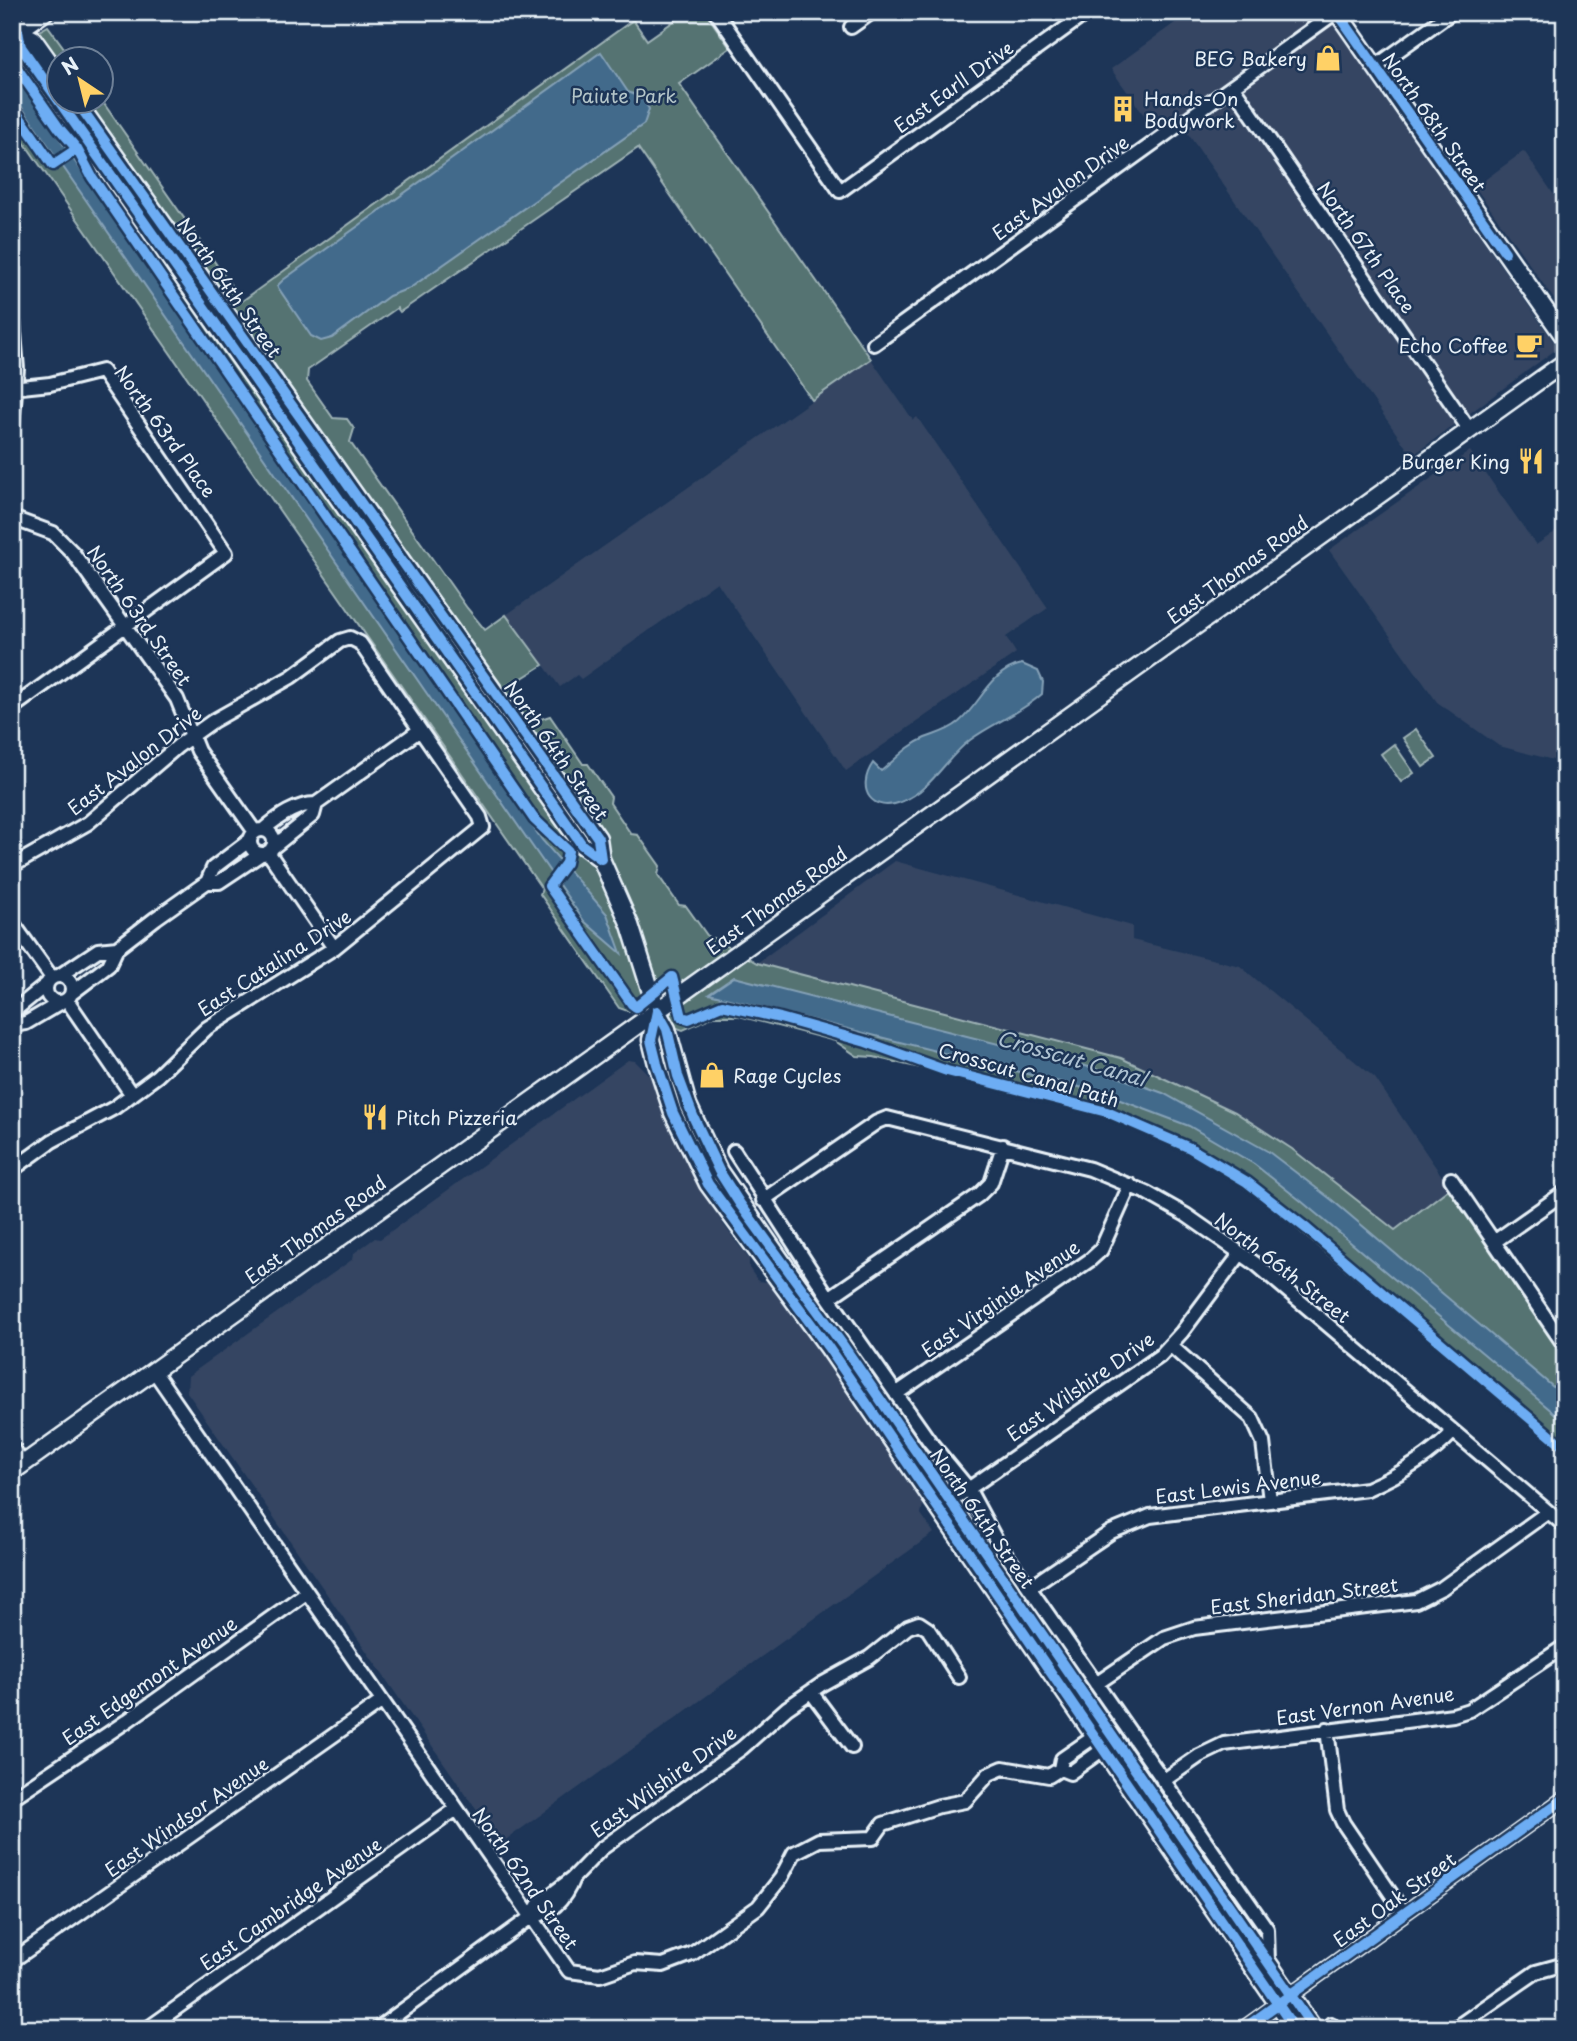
<svg xmlns="http://www.w3.org/2000/svg" width="1577" height="2041" font-family="'Playpen Sans',sans-serif">
  <style>
    .built { fill: #344562 }
    .green { fill: #547372; stroke: #9eb2b5; stroke-width: 2 }
    .water { fill: #436b8b; stroke: #85a1b7; stroke-width: 2 }
    .lines { fill: none; stroke-linecap: round; stroke-linejoin: round }
    .minor-casing { stroke: #e8f1f8; stroke-width: 18 }
    .major-casing { stroke: #e8f1f8; stroke-width: 21 }
    .minor { stroke: #1d3557; stroke-width: 12 }
    .major { stroke: #1d3557; stroke-width: 16 }
    .cycleway-casing { stroke: #1d3557; stroke-width: 15 }
    .cycleway { stroke: #6dadf4; stroke-width: 10 }
    .labels { text-anchor: middle; dominant-baseline: central; stroke-width: 5; stroke-linejoin: round; paint-order: stroke }
    .poi-label { font-size: 19px; fill: #e8f1f8; stroke: #1d3557; text-anchor: end }
    .street-label { font-size: 19px; fill: #e8f1f8; stroke: #1d3557 }
    .park-label { font-size: 19px; fill: #b4c5c9; stroke: #1d3557 }
    .water-label { font-size: 21px; font-style: italic; fill: #aec2d2; stroke: #1d3557 }
  </style>
  <rect width="100%" height="100%" fill="#1d3557"/>
  <filter id="ink" filterUnits="userSpaceOnUse"><feTurbulence type="fractalNoise" baseFrequency=".0143" numOctaves="2"/><feDisplacementMap in="SourceGraphic" scale="14" xChannelSelector="R" yChannelSelector="G"/><feConvolveMatrix kernelMatrix="1 2 1 2 8 2 1 2 1" color-interpolation-filters="sRGB"/></filter>
  <g filter="url(#ink)">
    <!-- built -->
    <path class="built" d="M 1190,12 L 1325,12 L 1558,348 L 1412,456 L 1177,118 L 1156,132 L 1111,69 Z
      M 1524,151 L 1565,211 L 1565,315 L 1475,187 Z
      M 871,359 L 913,420 L 917,417 L 1048,608 L 1006,637 L 1016,653 L 846,771 L 717,582 L 581,679 L 577,675 L 560,687 L 506,615 Z
      M 1470,451 L 1536,545 L 1565,525 L 1565,763 L 1499,746 L 1437,702 L 1329,550 Z
      M 895,861 L 1132,926 L 1132,940 L 1240,966 L 1375,1078 L 1450,1188 L 1395,1230 L 1292,1149 L 1235,1112 L 1121,1058 L 757,963 Z
      M 628,1060 L 635,1061 L 652,1078 L 666,1120 L 723,1224 L 749,1259 L 749,1268 L 758,1281 L 767,1282 L 824,1355 L 923,1505 L 921,1514 L 934,1533 L 500,1844 L 187,1392 L 188,1376 L 353,1259 L 354,1253 L 375,1238 L 380,1239 Z"/>
    <!-- green -->
    <path class="green" d="M 687,12 L 705,12 L 730,48 L 679,84 L 871,359 L 812,400 L 638,148 L 400,312 L 397,308 L 308,370 L 307,381 L 333,418 L 347,419 L 354,429 L 350,442 L 467,608 L 485,630 L 506,615 L 543,665 L 516,682 L 516,690 L 538,720 L 550,716 L 583,764 L 588,764 L 611,797 L 610,803 L 631,834 L 638,835 L 660,866 L 658,875 L 679,905 L 686,906 L 709,938 L 714,938 L 757,963 L 1121,1058 L 1235,1112 L 1292,1149 L 1395,1230 L 1450,1188 L 1565,1346 L 1565,1454 L 1267,1204 C 1231,1177 1194,1152 1152,1134 C 1064,1097 967,1080 874,1057 L 857,1056 L 835,1041 L 739,1016 L 714,1016 L 683,1030 L 619,1008 L 540,894 L 542,889 L 12,125 L 12,46 L 48,26 L 72,59 L 60,60 L 60,102 L 102,101 L 242,301 L 633,20 L 647,40 Z
      M 1416,729 L 1436,758 L 1423,767 L 1403,738 Z
      M 1394,744 L 1414,773 L 1401,782 L 1381,754 Z"/>
    <!-- water -->
    <path class="water" d="M 601,52 L 628,92 L 643,98 L 649,109 L 644,124 L 410,288 L 389,296 L 332,338 L 321,341 L 311,336 L 277,286 L 283,280 Z
      M 12,70 L 542,840 L 607,914 L 621,953 L 584,921 L 12,93 Z
      M 1022,664 L 1038,671 L 1043,682 L 1042,694 C 1021,713 993,723 970,740 C 946,758 932,789 903,801 C 872,815 855,789 873,763 L 881,771 C 895,760 908,745 925,738 C 938,733 948,731 959,722 C 982,702 990,671 1022,664 Z
      M 734,977 L 1093,1068 L 1163,1093 L 1269,1152 L 1332,1200 L 1565,1397 L 1565,1422 L 1301,1201 L 1254,1164 L 1189,1126 L 1099,1092 L 709,994 Z"/>
    <g class="lines">
      <!-- minor casing -->
      <g class="minor-casing">
        <path id="minor" d="M 716,12 L 840,191 L 1088,12
          M 851,27 L 872,12
          M 1375,67 L 1452,12
          M 1233,87 L 1469,429
          M 12,308 L 17,369 L 12,426
          M 874,344 L 1336,12
          M 12,388 L 50,384 L 102,371 L 226,553 L 12,708
          M 12,518 L 53,533 L 73,553 L 177,699 L 198,751 L 255,832
          M 263,830 C 278,817 296,804 316,804 L 420,730
          M250 842a12 12 0 1 1 24 0a12 12 0 1 1-24 0Z
          M 272,848 L 313,815 L 316,804
          M 268,852 L 334,948
          M 12,866 L 88,823 L 178,746 L 213,721 L 291,677 L 340,641 L 350,638 L 360,643 L 480,817 L 483,827 L 334,948 L 207,1028 L 157,1076 L 114,1108 L 52,1141 L 12,1170
          M 207,882 L 213,868 L 250,840
          M 12,922 L 52,978
          M46 989a13 13 0 1 1 26 0a13 13 0 1 1-26 0Z
          M 59,976 L 98,950 L 117,948
          M 72,993 L 109,965 L 117,948 L 156,918 L 207,882 L 219,882 L 261,854
          M 67,1000 L 132,1095
          M 12,1016 L 15,1010 L 47,984
          M 12,1025 L 26,1023 L 60,1003
          M 734,1151 L 829,1298 L 930,1442 L 968,1488 L 996,1540 L 1267,1929 L 1268,1962
          M 1451,1179 L 1565,1346
          M 763,1200 L 877,1122 L 887,1118 L 1090,1169 L 1147,1193 L 1186,1215 L 1256,1264 L 1565,1526
          M 1494,1242 L 1565,1192
          M 829,1298 L 979,1195 L 991,1183 L 1003,1146
          M 1171,1346 L 1252,1418 L 1263,1442 L 1270,1501
          M 154,1371 L 569,1971 L 600,1975 L 635,1963 L 663,1965 L 692,1954 L 758,1907 L 781,1878 L 794,1853 L 819,1840 L 873,1838 L 883,1824 L 939,1806 L 965,1801 L 989,1774 L 1003,1768 L 1049,1776 L 1060,1769 L 1062,1759 L 1101,1732
          M 896,1394 L 1090,1260 L 1101,1250 L 1130,1185
          M 12,1448 L 24,1464
          M 951,1501 L 1160,1356 L 1182,1332 L 1241,1253
          M 1030,1587 L 1111,1532 L 1150,1516 L 1367,1489 C 1399,1475 1429,1458 1453,1432
          M 1096,1684 L 1164,1638 L 1194,1628 L 1416,1601 L 1442,1588 L 1548,1512
          M 811,1692 L 852,1747
          M 1327,1729 L 1337,1810 L 1343,1823 L 1404,1913
          M 1060,1769 L 1070,1773 L 1109,1745
          M 1163,1781 L 1199,1756 L 1224,1744 L 1453,1715 L 1469,1710 L 1565,1646
          M 12,1798 L 127,1721 L 306,1593
          M 531,1917 C 553,1913 565,1899 573,1878
          M 12,1961 L 381,1702
          M 1331,2024 L 1334,2029
          M 147,2029 L 455,1810
          M 377,2029 L 531,1917 L 539,1904 L 573,1878 L 601,1849 L 742,1748 L 787,1708 L 822,1684 L 869,1658 L 908,1627 L 919,1623 L 928,1629 L 959,1677
          M 1243,2029 L 1565,1798
          M 1454,2029 L 1536,1972 L 1565,1964"/>
      </g>
      <!-- major casing -->
      <g class="major-casing">
        <path id="major" d="M 1337,12 L 1565,338
          M 12,24 L 18,31 L 21,47 L 582,845 L 601,859
          M 18,31 L 33,39 L 60,77
          M 18,31 L 45,12
          M 77,102 L 598,838 L 601,859 L 630,925 L 657,1011 L 667,1029 L 688,1105 L 719,1171 L 1314,2029
          M 657,1011 L 651,1040 L 657,1064 L 673,1113 L 708,1184 L 828,1347 L 1295,2029
          M 12,1472 L 1565,362"/>
      </g>
      <!-- minor -->
      <use href="#minor" class="minor"/>
      <!-- major -->
      <use href="#major" class="major"/>
      <!-- cycleway casing -->
      <g class="cycleway-casing">
        <path id="cycleway" d="M 1337,12 L 1505,252
          M 18,31 L 21,47 L 582,845 L 601,859
          M 12,61 L 59,128 L 77,149 L 92,177 L 534,819 L 568,851 L 566,863 L 549,886 L 632,1004 L 636,1007 L 672,977 L 682,1017 L 689,1019 L 722,1005 L 780,1018 L 866,1042 L 947,1071 L 1107,1112 L 1190,1148 L 1247,1182 L 1307,1229 L 1565,1448
          M 77,102 L 598,838 L 601,859
          M 12,106 L 53,165 L 77,149
          M 657,1011 L 667,1029 L 678,1076 L 693,1116 L 719,1171 L 740,1204 L 842,1344 L 1314,2029
          M 657,1011 L 651,1040 L 657,1064 L 673,1113 L 708,1184 L 828,1347 L 1295,2029
          M 1243,2029 L 1565,1798"/>
      </g>
      <!-- cycleway -->
      <use href="#cycleway" class="cycleway"/>
    </g>
  </g>
  <!-- icons -->
  <defs>
    <g id="shop-bare" transform="scale(2.1)"><path d="M-5-2.5h2.3a2.7 3.5 0 0 1 5.4 0H5L5.5 6h-11ZM-1.5-2.5h3a1.5 2.3 0 0 0-3 0Z" fill="#ffd166" stroke="#1d3557" stroke-width="2.5" paint-order="stroke"/></g>
    <g id="building-bare" transform="scale(2.1)"><path d="M-4-6H4V6H1V3H-1V6H-4ZM-2.5-4.3h1.7v1.8h-1.7ZM.8-4.3h1.7v1.8H.8ZM-2.5-1h1.7V.8h-1.7ZM.8-1h1.7V.8H.8Z" fill="#ffd166" stroke="#1d3557" stroke-width="2.5" paint-order="stroke"/></g>
    <g id="cafe-bare" transform="scale(2.1)"><path d="M-5.5-4.5H6V0H3Q3 3.5 0 3.5H-2.5Q-5.5 3.5-5.5 0ZM3-3.2v2h1.7v-2ZM-6 4.5H4V6H-6Z" fill="#ffd166" stroke="#1d3557" stroke-width="2.5" paint-order="stroke"/></g>
    <g id="restaurant-bare" transform="scale(2.1)"><path d="M-5-6h1v4h1v-4h1v4h1v-4h1v5L-1.5 .5V6h-2V.5L-5-1ZM5-6V6H3V1.5H1.5Q1.5-4 5-6Z" fill="#ffd166" stroke="#1d3557" stroke-width="2.5" paint-order="stroke"/></g>
  </defs>
  <g fill-rule="evenodd">
    <use href="#shop-bare" x="1328" y="58"/>
    <use href="#building-bare" x="1123" y="109"/>
    <use href="#cafe-bare" x="1529" y="345"/>
    <use href="#restaurant-bare" x="1531" y="461"/>
    <use href="#shop-bare" x="712" y="1075"/>
    <use href="#restaurant-bare" x="375" y="1117"/>
  </g>
  <g class="labels">
    <!-- poi labels -->
    <g class="poi-label">
      <text x="1307" y="58">BEG Bakery</text>
      <text x="1144" y="98" text-anchor="start">Hands-On<tspan x="1144" dy="22">Bodywork</tspan></text>
      <text x="1508" y="345">Echo Coffee</text>
      <text x="1510" y="461">Burger King</text>
      <text x="733" y="1075" text-anchor="start">Rage Cycles</text>
      <text x="396" y="1117" text-anchor="start">Pitch Pizzeria</text>
    </g>
    <!-- street labels -->
    <g class="street-label">
      <text transform="translate(953 86) rotate(-36)">East Earll Drive</text>
      <text transform="translate(1435 122) rotate(55)">North 68th Street</text>
      <text transform="translate(1060 187) rotate(-36)">East Avalon Drive</text>
      <text transform="translate(1367 247) rotate(55)">North 67th Place</text>
      <text transform="translate(230 287) rotate(55)">North 64th Street</text>
      <text transform="translate(166 431) rotate(54)">North 63rd Place</text>
      <text transform="translate(1237 569) rotate(-36)">East Thomas Road</text>
      <text transform="translate(140 615) rotate(55)">North 63rd Street</text>
      <text transform="translate(557 750) rotate(55)">North 64th Street</text>
      <text transform="translate(134 760) rotate(-38)">East Avalon Drive</text>
      <text transform="translate(776 900) rotate(-36)">East Thomas Road</text>
      <text transform="translate(274 962) rotate(-33)">East Catalina Drive</text>
      <text transform="translate(1029 1074) rotate(16)">Crosscut Canal Path</text>
      <text transform="translate(315 1229) rotate(-36)">East Thomas Road</text>
      <text transform="translate(1283 1267) rotate(38)">North 66th Street</text>
      <text transform="translate(1000 1298) rotate(-35)">East Virginia Avenue</text>
      <text transform="translate(1080 1386) rotate(-35)">East Wilshire Drive</text>
      <text transform="translate(1238 1486) rotate(-7)">East Lewis Avenue</text>
      <text transform="translate(983 1518) rotate(55)">North 64th Street</text>
      <text transform="translate(1304 1595) rotate(-7)">East Sheridan Street</text>
      <text transform="translate(149 1680) rotate(-35)">East Edgemont Avenue</text>
      <text transform="translate(1365 1705) rotate(-8)">East Vernon Avenue</text>
      <text transform="translate(663 1781) rotate(-36)">East Wilshire Drive</text>
      <text transform="translate(186 1816) rotate(-35)">East Windsor Avenue</text>
      <text transform="translate(526 1878) rotate(55)">North 62nd Street</text>
      <text transform="translate(1394 1899) rotate(-36)">East Oak Street</text>
      <text transform="translate(290 1903) rotate(-35)">East Cambridge Avenue</text>
    </g>
    <!-- park labels -->
    <g class="park-label">
      <text x="624" y="95">Paiute Park</text>
    </g>
    <!-- water labels -->
    <g class="water-label">
      <text transform="translate(1072 1057) rotate(16)">Crosscut Canal</text>
    </g>
  </g>
  <!-- margin -->
  <rect width="1577" height="2041" fill="none" stroke="#1d3557" stroke-width="42"/>
  <rect x="21" y="21" width="1535" height="1999" fill="none" stroke="#e8f1f8" stroke-width="2.5" filter="url(#ink)"/>
  <!-- north arrow -->
  <g transform="translate(80 80) rotate(325)"><circle r="33" fill="#1d3557" stroke="#6e8097" stroke-width="2"/>
  <path d="M0-5L12 26L0 18L-12 26Z" fill="#ffd166"/>
  <text y="-10" font-size="19" font-weight="bold" text-anchor="middle" fill="#e8f1f8">N</text>
  </g>
</svg>
